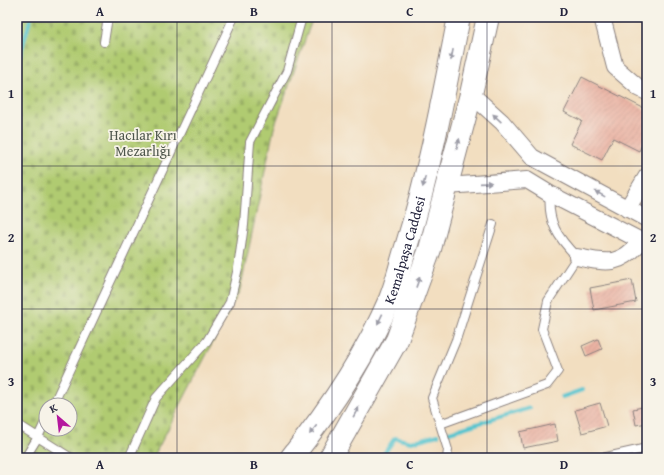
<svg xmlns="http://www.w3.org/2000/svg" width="664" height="475" font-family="'Gentium Book Plus',serif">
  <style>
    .cemetery { fill: url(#cemetery-stones); stroke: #697656; fill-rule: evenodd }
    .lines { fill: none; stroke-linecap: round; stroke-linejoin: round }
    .stream { stroke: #58c5cf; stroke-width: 4 }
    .building { fill: url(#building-hatch) }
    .lane-casing { stroke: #8a807e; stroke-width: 10 }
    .street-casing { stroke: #8a807e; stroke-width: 18 }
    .primary-casing { stroke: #8a807e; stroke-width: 24 }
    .lane { stroke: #fff; stroke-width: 8 }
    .street { stroke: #fff; stroke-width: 16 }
    .primary { stroke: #fff; stroke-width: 22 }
    .oneway { fill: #9c9ca7 }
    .grid { fill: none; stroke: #22223b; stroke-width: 1; stroke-opacity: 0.55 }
    .labels { text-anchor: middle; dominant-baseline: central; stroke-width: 3.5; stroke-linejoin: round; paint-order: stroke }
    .park-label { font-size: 14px; fill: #4d554b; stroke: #f7f3e8 }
    .street-label { font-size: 14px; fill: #22223b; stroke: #f7f3e8 }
    .neatline { fill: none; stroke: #22223b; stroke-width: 1.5 }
    .grid-label { font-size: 13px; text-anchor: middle; font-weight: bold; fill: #22223b }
  </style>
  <defs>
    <pattern id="cemetery-stones" width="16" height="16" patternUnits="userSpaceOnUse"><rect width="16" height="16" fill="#b0cb71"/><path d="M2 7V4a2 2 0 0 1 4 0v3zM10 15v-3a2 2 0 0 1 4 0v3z" fill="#97ae63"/></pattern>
    <pattern id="building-hatch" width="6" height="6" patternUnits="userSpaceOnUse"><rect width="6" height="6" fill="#eab2a3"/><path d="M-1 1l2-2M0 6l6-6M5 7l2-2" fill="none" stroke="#c8998d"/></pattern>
  </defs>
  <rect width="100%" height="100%" fill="#f7f3e8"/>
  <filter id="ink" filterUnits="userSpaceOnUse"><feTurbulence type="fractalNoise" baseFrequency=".025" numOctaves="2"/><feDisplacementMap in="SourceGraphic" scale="8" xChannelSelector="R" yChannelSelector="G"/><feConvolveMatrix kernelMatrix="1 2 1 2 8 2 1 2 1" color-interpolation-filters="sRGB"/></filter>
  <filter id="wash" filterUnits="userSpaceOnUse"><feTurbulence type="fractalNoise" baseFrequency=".012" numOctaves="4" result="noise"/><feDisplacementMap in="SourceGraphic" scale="16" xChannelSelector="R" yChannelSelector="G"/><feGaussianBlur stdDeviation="0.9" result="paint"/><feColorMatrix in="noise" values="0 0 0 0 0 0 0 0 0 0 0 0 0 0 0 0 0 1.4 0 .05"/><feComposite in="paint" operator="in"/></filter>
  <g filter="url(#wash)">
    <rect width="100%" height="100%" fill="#f2dec0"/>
    <!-- cemetery -->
    <path class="cemetery" d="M 21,17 L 313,17 L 274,128 L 240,290 L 153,458 L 17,458 L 17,22 ZM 46,405 L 70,405 L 70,429 L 46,429 Z"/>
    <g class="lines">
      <!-- stream -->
      <path class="stream" d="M 17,66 L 31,17
        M 562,397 L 582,390
        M 446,433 L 530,408
        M 381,458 L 395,438 L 411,442 L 438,435"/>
    </g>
    <g id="blocks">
      <!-- building -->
      <path class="building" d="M 582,77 L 647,110 L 647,134 L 639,151 L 613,138 L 602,160 L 570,144 L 582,121 L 564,112 Z
        M 632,280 L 636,302 L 594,310 L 590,288 Z
        M 598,339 L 602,349 L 586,356 L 582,346 Z
        M 600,403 L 607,426 L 582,433 L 575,410 Z
        M 647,406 L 647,423 L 636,425 L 633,409 Z
        M 555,424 L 558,441 L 523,448 L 520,432 Z"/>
    </g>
  </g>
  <g filter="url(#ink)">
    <use href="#blocks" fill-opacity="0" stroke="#8a807e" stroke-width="1"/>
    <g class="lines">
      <!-- lane casing -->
      <g class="lane-casing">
        <path id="lane" d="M 104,42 L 108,17
          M 493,224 L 456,340 L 432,398 L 440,424 L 547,385 L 558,371 L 542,329 L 548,301 L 577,257 C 558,238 547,222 550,194
          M 53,405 L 234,17
          M 17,424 L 71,458
          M 440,424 L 448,450 L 447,458
          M 25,458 L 38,437 L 46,420
          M 129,458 L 156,398 L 207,341 L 230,302 L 238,268 L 244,225 L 250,142 L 287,71 L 302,17
          M 602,458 L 647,448"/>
      </g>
      <!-- street casing -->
      <g class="street-casing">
        <path id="street" d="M 602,17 L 615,67 L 639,88 L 647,92
          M 471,94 L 502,122 L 532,157 L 647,219
          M 447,186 L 527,180 L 550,194 L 647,244
          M 627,209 L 647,176
          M 577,257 C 606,263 620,267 641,241"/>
      </g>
      <!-- primary casing -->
      <g class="primary-casing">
        <g id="primary">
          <path id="s1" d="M 291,458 C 330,409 365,357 390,299 C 397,282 401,262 407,244 C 430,170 444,93 459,17"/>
          <path d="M 330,458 L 397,340 L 430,249 L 471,94 L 488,17"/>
        </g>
      </g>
      <!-- lane -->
      <use href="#lane" class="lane"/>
      <!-- street -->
      <use href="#street" class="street"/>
      <!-- primary -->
      <use href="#primary" class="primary"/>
    </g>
    <!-- one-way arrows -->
    <defs><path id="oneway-solid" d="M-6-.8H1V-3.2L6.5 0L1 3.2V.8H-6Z"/></defs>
    <g class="oneway">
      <use href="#oneway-solid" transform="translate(452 55) rotate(101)"/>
      <use href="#oneway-solid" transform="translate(497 118) rotate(-137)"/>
      <use href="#oneway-solid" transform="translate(458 144) rotate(-75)"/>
      <use href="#oneway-solid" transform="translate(424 182) rotate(103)"/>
      <use href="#oneway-solid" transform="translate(486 183) rotate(-4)"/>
      <use href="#oneway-solid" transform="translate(600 194) rotate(-151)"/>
      <use href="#oneway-solid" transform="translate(418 282) rotate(-70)"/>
      <use href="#oneway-solid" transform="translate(380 319) rotate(116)"/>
      <use href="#oneway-solid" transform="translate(356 412) rotate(-61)"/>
      <use href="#oneway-solid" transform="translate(313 430) rotate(128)"/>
    </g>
  </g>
  <!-- grid -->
  <path class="grid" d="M 177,17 L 177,458M 332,17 L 332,458M 487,17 L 487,458M 17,166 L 647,166M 17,309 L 647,309"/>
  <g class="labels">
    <!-- park labels -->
    <g class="park-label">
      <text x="143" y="135">Hacılar Kırı<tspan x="143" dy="16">Mezarlığı</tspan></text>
    </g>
    <!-- street labels -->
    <g class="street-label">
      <text stroke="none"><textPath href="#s1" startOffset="239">Kemalpaşa Caddesi</textPath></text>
    </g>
  </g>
  <!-- margin -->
  <rect width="664" height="475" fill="none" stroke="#f7f3e8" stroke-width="44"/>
  <!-- north arrow -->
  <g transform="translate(58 417) rotate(332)"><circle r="19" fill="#f7f3e8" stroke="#a29fa3"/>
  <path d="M0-3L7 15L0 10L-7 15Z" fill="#b5179e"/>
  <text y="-6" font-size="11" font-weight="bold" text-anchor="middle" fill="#22223b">K</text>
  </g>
  <rect x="22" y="22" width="620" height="431" class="neatline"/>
  <g class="grid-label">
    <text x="100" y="16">A</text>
    <text x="254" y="16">B</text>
    <text x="410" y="16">C</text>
    <text x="564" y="16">D</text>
    <text x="11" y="98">1</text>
    <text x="653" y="98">1</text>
    <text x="11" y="242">2</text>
    <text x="653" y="242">2</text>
    <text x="11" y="386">3</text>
    <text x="653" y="386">3</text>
    <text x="100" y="469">A</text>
    <text x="254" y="469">B</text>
    <text x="410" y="469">C</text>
    <text x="564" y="469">D</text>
  </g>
</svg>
